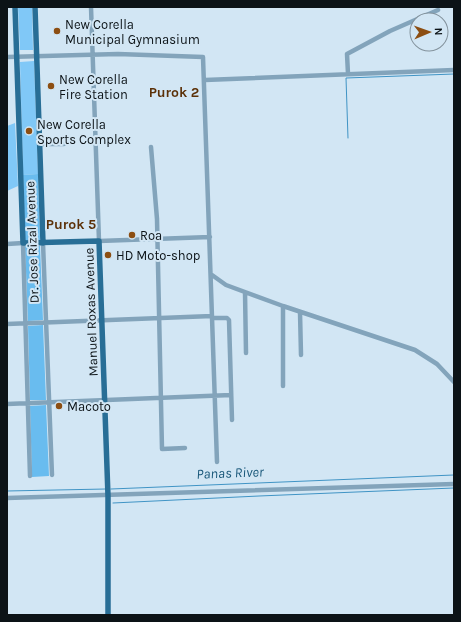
<svg xmlns="http://www.w3.org/2000/svg" width="461" height="622" font-family="Karla,sans-serif">
  <style>
    .green { fill: #80c8f7 }
    .forest { fill: #69bcef }
    .lines { fill: none; stroke-linecap: round; stroke-linejoin: round }
    .stream { stroke: #4094c5; stroke-width: 1 }
    .minor { stroke: #83a4bb; stroke-width: 4.5 }
    .major { stroke: #286e96; stroke-width: 5.5 }
    .poi-dot { fill: #8c4e12; stroke: #d2e6f4; stroke-width: 1.5 }
    .labels { text-anchor: middle; dominant-baseline: central; stroke-width: 4; stroke-linejoin: round; paint-order: stroke }
    .poi-label { font-size: 13px; fill: #0c1317; stroke: #d2e6f4; text-anchor: start }
    .street-label { font-size: 13px; fill: #0c1317; stroke: #d2e6f4 }
    .neighbourhood-label { font-size: 14px; font-weight: bold; fill: #5b3007; stroke: #d2e6f4 }
    .water-label { font-size: 14px; font-style: italic; fill: #185779; stroke: #d2e6f4 }
  </style>
  <rect width="100%" height="100%" fill="#d2e6f4"/>
  <!-- green -->
  <path class="green" d="M 18,7 L 32,7 L 33,50 L 20,50 Z
    M 34,61 L 38,174 L 23,175 L 20,62 Z
    M 15,123 L 18,186 L 7,191 L 7,126 Z"/>
  <!-- forest -->
  <path class="forest" d="M 38,174 L 40,240 L 25,241 L 23,175 Z
    M 25,246 L 40,246 L 43,320 L 28,321 Z
    M 43,325 L 46,400 L 30,400 L 28,326 Z
    M 46,405 L 49,476 L 32,477 L 30,406 Z"/>
  <g class="lines">
    <!-- stream -->
    <path class="stream" d="M 348,138 L 346,78 L 454,74
      M 111,489 L 454,475
      M 7,491 L 106,489
      M 113,503 L 259,496 L 454,488"/>
    <!-- minor -->
    <path class="minor" d="M 91,7 L 99,241 L 210,237
      M 7,57 L 118,54 L 203,57 L 217,462
      M 348,74 L 347,54 L 390,31 L 438,10
      M 205,80 L 454,70
      M 40,144 L 64,144
      M 151,147 L 157,219 L 162,449 L 185,448
      M 43,243 L 52,475
      M 7,244 L 23,243 L 30,476
      M 212,275 L 226,285 L 283,306 L 415,350 L 437,364 L 454,382
      M 245,292 L 246,353
      M 300,312 L 301,355
      M 213,318 L 227,318 L 229,320 L 232,420
      M 7,324 L 212,316
      M 283,386 L 283,306
      M 7,404 L 231,395
      M 7,498 L 454,484"/>
    <!-- major -->
    <path class="major" d="M 15,7 L 23,243 L 99,241 L 108,496 L 108,615
      M 35,7 L 43,243"/>
  </g>
  <!-- markers -->
  <g class="poi-dot">
    <circle cx="57" cy="31" r="4"/>
    <circle cx="51" cy="86" r="4"/>
    <circle cx="29" cy="131" r="4"/>
    <circle cx="132" cy="235" r="4"/>
    <circle cx="108" cy="255" r="4"/>
    <circle cx="59" cy="406" r="4"/>
  </g>
  <g class="labels">
    <!-- poi labels -->
    <g class="poi-label">
      <text x="65" y="24">New Corella<tspan x="65" dy="15">Municipal Gymnasium</tspan></text>
      <text x="59" y="79">New Corella<tspan x="59" dy="15">Fire Station</tspan></text>
      <text x="37" y="124">New Corella<tspan x="37" dy="15">Sports Complex</tspan></text>
      <text x="140" y="235">Roa</text>
      <text x="116" y="255">HD Moto-shop</text>
      <text x="67" y="406">Macoto</text>
    </g>
    <!-- street labels -->
    <g class="street-label">
      <text transform="translate(32 242) rotate(-92)">Dr. Jose Rizal Avenue</text>
      <text transform="translate(91 312) rotate(-92)">Manuel Roxas Avenue</text>
    </g>
    <!-- neighbourhood labels -->
    <g class="neighbourhood-label">
      <text x="174" y="92">Purok 2</text>
      <text x="71" y="224">Purok 5</text>
    </g>
    <!-- water labels -->
    <g class="water-label">
      <text transform="translate(230 473) rotate(-2)">Panas River</text>
    </g>
  </g>
  <!-- border -->
  <rect width="461" height="622" fill="none" stroke="#0c1317" stroke-width="16"/>
  <!-- north arrow -->
  <g transform="translate(429 32) rotate(88)"><circle r="19" fill="#d2e6f4" stroke="#83929c"/>
  <path d="M0-3L7 15L0 10L-7 15Z" fill="#8c4e12"/>
  <text y="-6" font-size="11" font-weight="bold" text-anchor="middle" fill="#0c1317">N</text>
  </g>
</svg>
